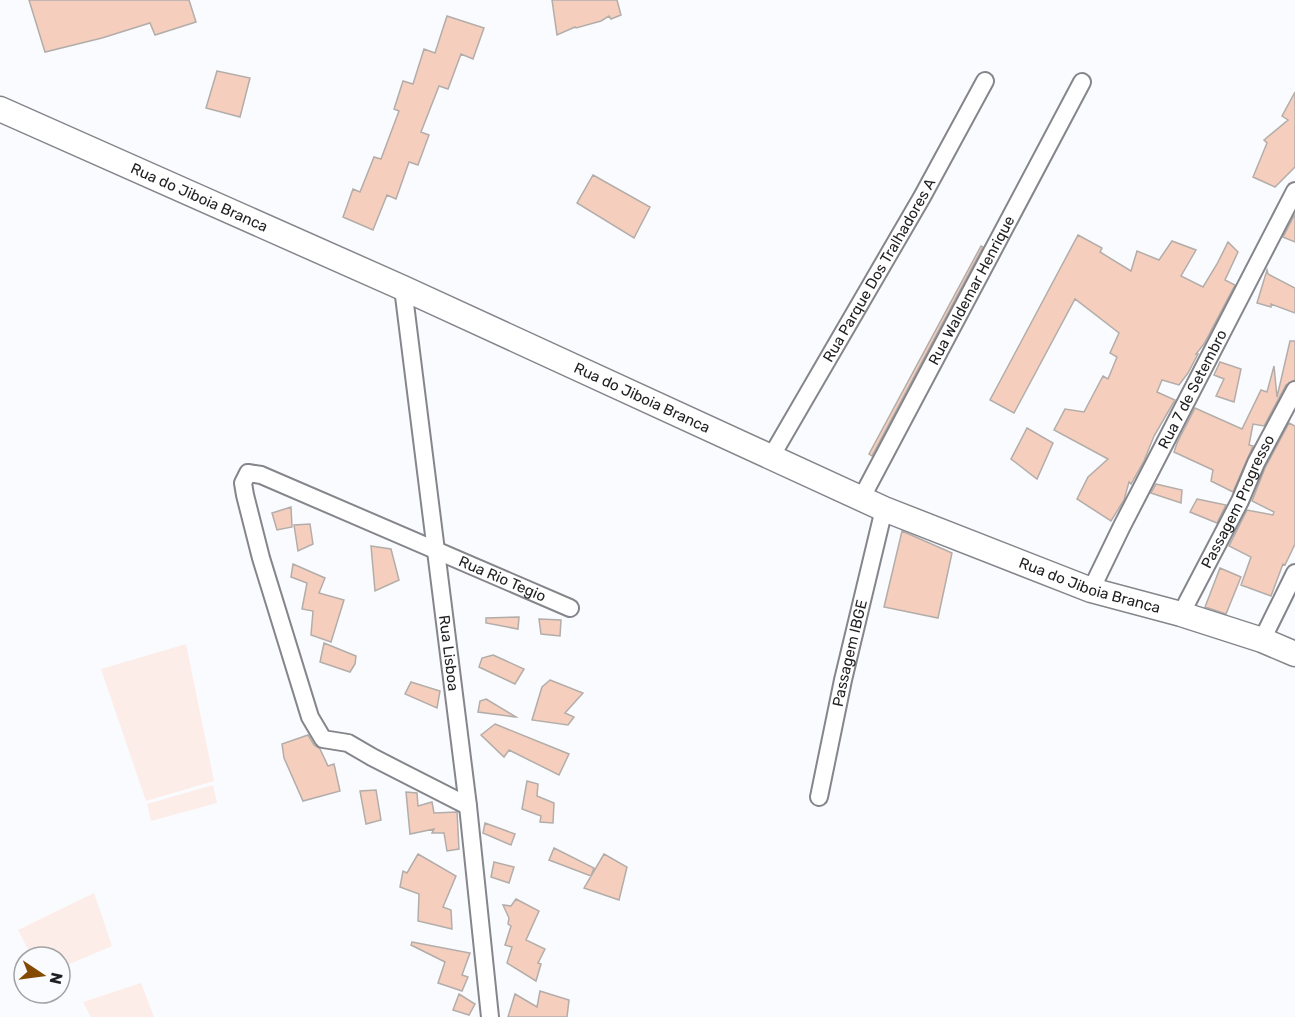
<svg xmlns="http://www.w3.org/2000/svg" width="1295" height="1017" font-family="Rubik,sans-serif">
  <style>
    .industrial { fill: #fdede8 }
    .building { fill: #f5cebd; stroke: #b3adaa; stroke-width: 1.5 }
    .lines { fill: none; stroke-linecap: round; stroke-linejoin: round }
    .street-casing { stroke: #85868c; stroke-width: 20 }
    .secondary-casing { stroke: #85868c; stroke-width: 27 }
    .street { stroke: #fff; stroke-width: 16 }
    .secondary { stroke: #fff; stroke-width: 24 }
    .labels { text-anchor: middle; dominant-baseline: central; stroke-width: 5; stroke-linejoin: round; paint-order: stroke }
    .street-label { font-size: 15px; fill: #1f1f21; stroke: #fafbfe }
  </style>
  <rect width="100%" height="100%" fill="#fafbfe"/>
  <!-- industrial -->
  <path class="industrial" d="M 186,644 L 214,781 L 146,801 L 101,669 Z
    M 213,785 L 217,803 L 151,821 L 147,804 Z
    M 94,893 L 112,946 L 60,968 L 60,957 L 32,957 L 18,930 Z
    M 141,983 L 154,1017 L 91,1017 L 83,1002 Z"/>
  <!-- building -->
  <path class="building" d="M 29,0 L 189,0 L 196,22 L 155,35 L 150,23 L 102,38 L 45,52 Z
    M 552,0 L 617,0 L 621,15 L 611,19 L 609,16 L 601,21 L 576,28 L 575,27 L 557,35 Z
    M 447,16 L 484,28 L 473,59 L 461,54 L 448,89 L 439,86 L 421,132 L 429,135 L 418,165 L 409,162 L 396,199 L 387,195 L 373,230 L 343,217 L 353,189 L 360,192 L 374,157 L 381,159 L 399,111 L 394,109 L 403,81 L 413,84 L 424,49 L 435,53 Z
    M 217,71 L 250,78 L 240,117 L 206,108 Z
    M 1295,92 L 1295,167 L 1275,187 L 1253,177 L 1267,143 L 1264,140 L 1288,120 L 1282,116 Z
    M 593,175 L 650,207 L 634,238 L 577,203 Z
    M 1295,214 L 1295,242 L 1283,237 Z
    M 1078,235 L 1102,248 L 1100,252 L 1131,271 L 1137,251 L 1159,260 L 1172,241 L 1196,250 L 1181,276 L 1203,287 L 1217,264 L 1228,242 L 1238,252 L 1225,280 L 1235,285 L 1204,344 L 1196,354 L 1198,354 L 1188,373 L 1179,385 L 1162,380 L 1157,392 L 1175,400 L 1154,436 L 1144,461 L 1131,484 L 1129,482 L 1124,500 L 1111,521 L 1077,499 L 1088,477 L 1108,459 L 1054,430 L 1065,409 L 1084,412 L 1103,376 L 1108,379 L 1117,357 L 1110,353 L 1119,333 L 1075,299 L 1014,413 L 990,400 Z
    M 981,246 L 983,247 L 872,456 L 869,454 Z
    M 1267,270 L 1268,274 L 1295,288 L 1295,313 L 1271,304 L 1271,307 L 1257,303 Z
    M 1290,341 L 1295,341 L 1295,380 L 1286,385 L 1264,426 L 1253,424 L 1249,445 L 1253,446 L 1233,492 L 1211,481 L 1213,470 L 1174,452 L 1177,443 L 1195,408 L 1242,429 L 1261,390 L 1267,392 L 1274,366 L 1277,397 Z
    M 1220,362 L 1241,369 L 1234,402 L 1216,396 L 1224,379 L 1214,375 Z
    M 1289,423 L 1295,426 L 1295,544 L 1285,565 L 1283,564 L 1271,596 L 1241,585 L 1251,557 L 1229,546 L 1247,510 L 1273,515 L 1274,512 L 1252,501 L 1265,468 Z
    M 1027,428 L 1053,443 L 1037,479 L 1011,459 Z
    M 1156,484 L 1182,490 L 1181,503 L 1151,493 Z
    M 1197,499 L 1226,505 L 1217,523 L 1190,512 Z
    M 291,507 L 292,527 L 277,530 L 272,513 Z
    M 310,524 L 313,544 L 298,551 L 294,525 Z
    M 902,531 L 952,553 L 938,618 L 884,607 Z
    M 371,546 L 391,549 L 399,580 L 375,591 Z
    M 293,564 L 325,578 L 319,593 L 344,600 L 331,642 L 311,635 L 313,611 L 302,609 L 307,583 L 291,577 Z
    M 1220,568 L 1241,577 L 1226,614 L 1205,607 Z
    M 519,617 L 518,629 L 486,623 L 486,618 Z
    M 539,619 L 561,620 L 560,636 L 541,634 Z
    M 324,643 L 356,656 L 355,664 L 350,672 L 320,662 Z
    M 493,655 L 524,669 L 515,684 L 479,667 L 482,658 Z
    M 550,680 L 583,693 L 565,713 L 574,717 L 568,725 L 532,720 L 542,687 Z
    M 411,682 L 440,691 L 437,708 L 405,694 Z
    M 486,699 L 516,717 L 515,717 L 478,712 L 480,701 Z
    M 495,724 L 569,754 L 559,775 L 509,750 L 504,757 L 481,735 Z
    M 308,735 L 314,745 L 320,749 L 328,766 L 334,764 L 340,791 L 303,801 L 284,758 L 282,744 Z
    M 527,781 L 538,784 L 537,796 L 554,803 L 553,823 L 540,822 L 541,816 L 522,809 Z
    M 376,790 L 381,820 L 366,824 L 360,791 Z
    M 406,792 L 417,793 L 418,806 L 432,802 L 434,813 L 457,812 L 459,849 L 447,851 L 444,833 L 432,833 L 434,829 L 410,834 Z
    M 485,823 L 515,834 L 511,845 L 483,833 Z
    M 554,848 L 594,868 L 591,876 L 549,860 Z
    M 418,854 L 456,876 L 443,907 L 451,910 L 452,929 L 418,921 L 419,894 L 400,887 L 403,871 L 407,873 Z
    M 604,854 L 627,867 L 619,900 L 584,888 Z
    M 494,862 L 514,867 L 509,883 L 491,877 Z
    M 516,899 L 539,911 L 526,940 L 545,949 L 538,963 L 541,964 L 536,981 L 507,963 L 512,947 L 505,945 L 511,926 L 508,924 L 509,918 L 503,905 L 511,906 Z
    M 412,942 L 470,953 L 462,975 L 468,977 L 462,991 L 438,983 L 445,962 L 411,945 Z
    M 540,991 L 569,1000 L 567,1017 L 508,1017 L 515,994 L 537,1007 Z
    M 459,994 L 475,1004 L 469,1015 L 453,1010 Z"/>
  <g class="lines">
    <!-- street casing -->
    <g class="street-casing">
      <g id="street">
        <path id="s1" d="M 403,288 L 468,806 L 490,1017"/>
        <path id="s2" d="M 771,457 L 922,197 L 985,81"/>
        <path id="s3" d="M 861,499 L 1082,82"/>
        <path id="s4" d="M 1091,590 L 1122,526 L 1295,191"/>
        <path id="s5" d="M 1181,614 L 1240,501 L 1256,463 L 1295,390"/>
        <path d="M 1262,640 L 1295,573"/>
        <path id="s6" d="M 819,797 L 843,680 L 884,509"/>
        <path id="s7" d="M 468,806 L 372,757 L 348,743 L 323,739 L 310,717 L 261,558 L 245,495 L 243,483 L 248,473 L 261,475 L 570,608"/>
      </g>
    </g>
    <!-- secondary casing -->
    <g class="secondary-casing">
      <g id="secondary">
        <path id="s8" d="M 0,109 L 403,288 L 884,509 L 1091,590 L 1181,614 L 1262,640 L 1295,654"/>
      </g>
    </g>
    <!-- street -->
    <use href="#street" class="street"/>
    <!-- secondary -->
    <use href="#secondary" class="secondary"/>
  </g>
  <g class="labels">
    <!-- street labels -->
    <g class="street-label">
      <text stroke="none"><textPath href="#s8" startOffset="218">Rua do Jiboia Branca</textPath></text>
      <text stroke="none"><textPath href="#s2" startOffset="216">Rua Parque Dos Tralhadores A</textPath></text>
      <text stroke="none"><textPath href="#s3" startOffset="236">Rua Waldemar Henrique</textPath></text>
      <text stroke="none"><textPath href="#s4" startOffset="225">Rua 7 de Setembro</textPath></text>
      <text stroke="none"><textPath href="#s8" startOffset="704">Rua do Jiboia Branca</textPath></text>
      <text stroke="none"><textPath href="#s5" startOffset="126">Passagem Progresso</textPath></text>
      <text stroke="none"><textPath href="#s7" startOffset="717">Rua Rio Tegio</textPath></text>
      <text stroke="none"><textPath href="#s8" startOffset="1190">Rua do Jiboia Branca</textPath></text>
      <text stroke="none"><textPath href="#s1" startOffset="368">Rua Lisboa</textPath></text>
      <text stroke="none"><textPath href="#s6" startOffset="147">Passagem IBGE</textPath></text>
    </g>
  </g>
  <!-- north arrow -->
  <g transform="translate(42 975) rotate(103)"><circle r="28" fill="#fafbfe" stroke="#a2a3a6" stroke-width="1.5"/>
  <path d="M0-4.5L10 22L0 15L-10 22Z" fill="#844a00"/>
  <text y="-9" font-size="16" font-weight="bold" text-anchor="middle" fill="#1f1f21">N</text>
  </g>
</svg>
